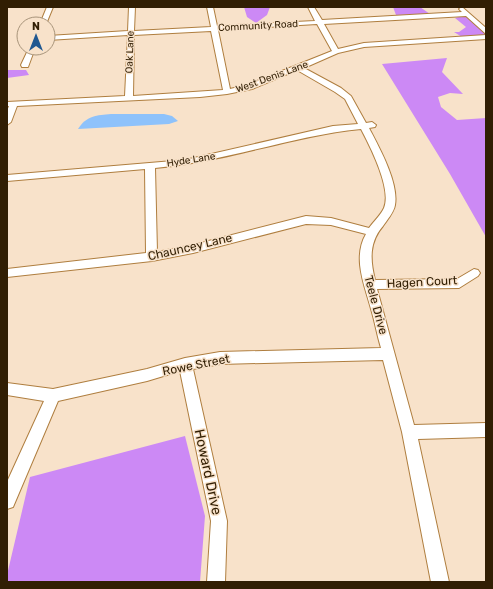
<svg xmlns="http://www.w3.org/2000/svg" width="493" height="589" font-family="Rubik,sans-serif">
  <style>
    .forest { fill: #cc89f5 }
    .water { fill: #8ec2fb }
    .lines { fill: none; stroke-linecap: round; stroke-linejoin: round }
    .minor-casing { stroke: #af7e3f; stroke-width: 2 }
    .minor { fill: #fff; fill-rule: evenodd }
    .labels { text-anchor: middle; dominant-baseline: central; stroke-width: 3; stroke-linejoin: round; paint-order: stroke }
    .far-street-label { font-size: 10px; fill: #311e03; stroke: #f8e2ca }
    .street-label { font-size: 12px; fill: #311e03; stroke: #f8e2ca }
    .near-street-label { font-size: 14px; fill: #311e03; stroke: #f8e2ca }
  </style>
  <rect width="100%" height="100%" fill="#f8e2ca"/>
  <!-- forest -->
  <path class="forest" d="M 244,7 L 270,7 L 267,15 L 256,23 L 247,17 Z
    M 393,7 L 420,7 L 430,14 L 396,15 Z
    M 466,15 L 486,34 L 486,35 L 462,37 L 454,32 L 459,32 L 466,27 L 455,18 Z
    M 447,58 L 442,72 L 463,94 L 450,93 L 438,97 L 441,107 L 457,120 L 486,118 L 486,237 L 450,174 L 382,64 Z
    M 7,70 L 26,70 L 29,75 L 7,78 Z
    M 185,436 L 205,516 L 200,582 L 7,582 L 7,575 L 30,477 Z"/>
  <!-- water -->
  <path class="water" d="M 111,114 L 164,114 L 172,116 L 178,121 L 169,124 L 78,129 C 86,116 97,115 111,114 Z"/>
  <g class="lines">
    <!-- minor casing -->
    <g class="minor-casing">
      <path id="minor" d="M 47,7 L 53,7 L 46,24 L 40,24 Z
        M 129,7 L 135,7 L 134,31 L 211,27 L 207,7 L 213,7 L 217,26 L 315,21 L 308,7 L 314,7 L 322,20 L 462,12 L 459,9 L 462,7 L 486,28 L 486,34 L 466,16 L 324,24 L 338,49 L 364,43 L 486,35 L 486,39 L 364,47 L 338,53 L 304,68 L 341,88 L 351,96 L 366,123 L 372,122 L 376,125 L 375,127 L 369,128 C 379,147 399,183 395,205 C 394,212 387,220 383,226 C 369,242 370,260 375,280 L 457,279 L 474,269 L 478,270 L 480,273 L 478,276 L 459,288 L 377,289 L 414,425 L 486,423 L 486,437 L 418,439 L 449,582 L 431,582 L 402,432 L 383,360 L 220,364 L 193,369 L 227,521 L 225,582 L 207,582 L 211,521 L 180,371 L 147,381 L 58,401 L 13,507 L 7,509 L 7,482 L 44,401 L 7,395 L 7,383 L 53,389 L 147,369 L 185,358 L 220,352 L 381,348 C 377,335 375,322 371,309 C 365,286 352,258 366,234 L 331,225 L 306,224 L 193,253 L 152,261 L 7,277 L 7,269 L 146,253 L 145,169 L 7,181 L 7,175 L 185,160 L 333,126 L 358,124 L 345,99 L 335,92 L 297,70 L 252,89 L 227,94 L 200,97 L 17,106 L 11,122 L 7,125 L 7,111 L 9,106 L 7,106 L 7,102 L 125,96 L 128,35 L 48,40 L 48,36 L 128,31 ZM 317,24 L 332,51 L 247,85 L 230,89 L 218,30 ZM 211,31 L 223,90 L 133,96 L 134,35 ZM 361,129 C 370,146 392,189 384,208 C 381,215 374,221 369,228 L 331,218 L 306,216 L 193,245 L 157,252 L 155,168 C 225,162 291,136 361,129 Z
        M 29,48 L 35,48 L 28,67 L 22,67 L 21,65 Z"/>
    </g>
    <!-- minor -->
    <use href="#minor" class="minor"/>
  </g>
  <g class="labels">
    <!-- far-street labels -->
    <g class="far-street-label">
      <text transform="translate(258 26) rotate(-3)">Community Road</text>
      <text transform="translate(130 52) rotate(-88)">Oak Lane</text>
      <text transform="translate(272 77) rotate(-20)">West Denis Lane</text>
      <text transform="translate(191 160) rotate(-9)">Hyde Lane</text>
    </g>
    <!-- street labels -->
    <g class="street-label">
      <text transform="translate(190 247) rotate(-13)">Chauncey Lane</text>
      <text transform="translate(422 282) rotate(-3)">Hagen Court</text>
      <text transform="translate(376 305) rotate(75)">Teele Drive</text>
      <text transform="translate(196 365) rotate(-11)">Rowe Street</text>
    </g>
    <!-- near-street labels -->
    <g class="near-street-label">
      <text transform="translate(208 472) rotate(78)">Howard Drive</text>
    </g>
  </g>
  <!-- border -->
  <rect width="493" height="589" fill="none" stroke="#311e03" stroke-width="16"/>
  <!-- north arrow -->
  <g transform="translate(36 36)"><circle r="19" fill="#f8e2ca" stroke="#a8947a"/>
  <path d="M0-3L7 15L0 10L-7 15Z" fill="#215890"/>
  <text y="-6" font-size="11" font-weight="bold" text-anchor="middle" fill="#311e03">N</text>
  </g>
</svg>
